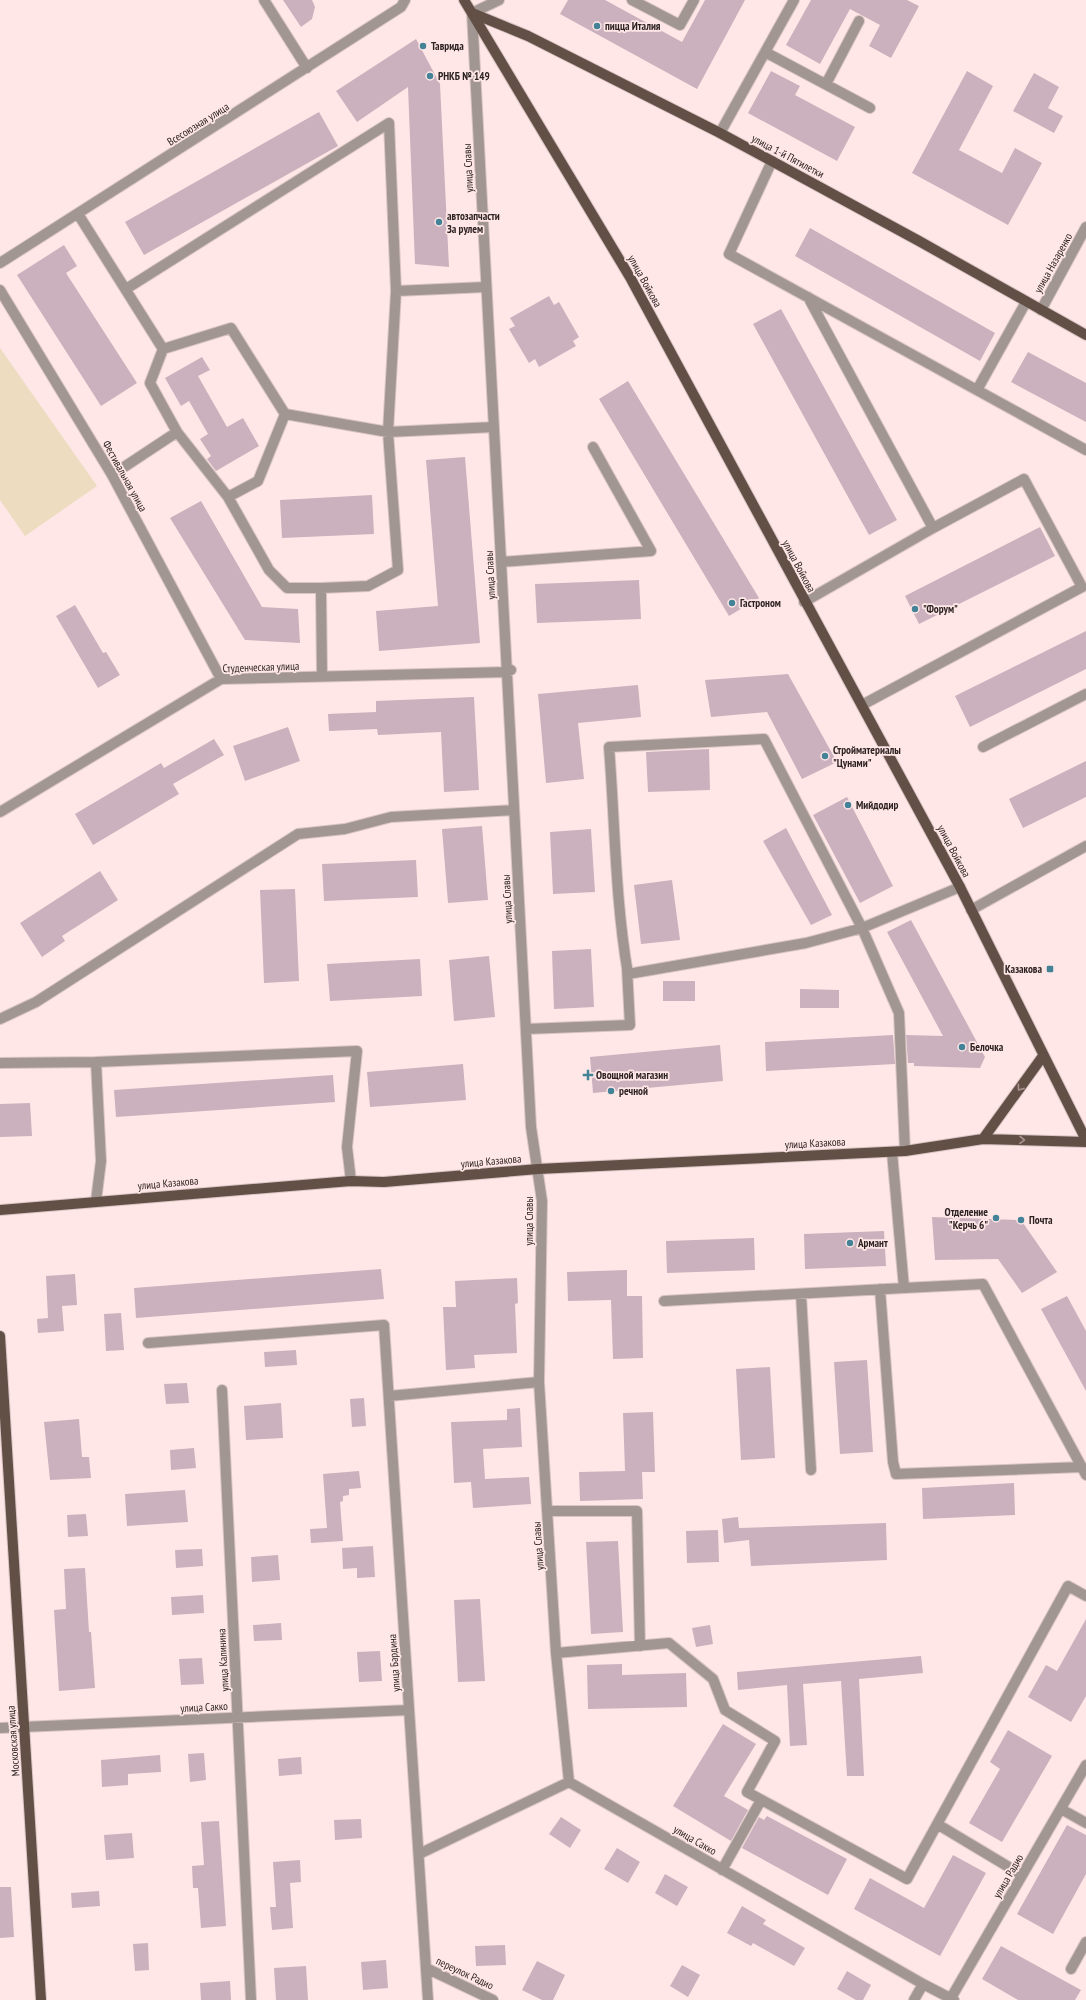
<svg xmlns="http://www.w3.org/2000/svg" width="1086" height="2000" font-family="'PT Sans Narrow',sans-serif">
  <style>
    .green { fill: #eddcc0 }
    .building { fill: #cab1bd }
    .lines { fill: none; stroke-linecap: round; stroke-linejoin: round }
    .minor-casing { stroke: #d9c4c4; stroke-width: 12 }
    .major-casing { stroke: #d9c4c4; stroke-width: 12 }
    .minor { stroke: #a19691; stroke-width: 10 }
    .major { stroke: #625047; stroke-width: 10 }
    .oneway { stroke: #a9948f }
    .poi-dot { fill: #448297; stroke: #ffe7e7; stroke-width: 1.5 }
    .labels { text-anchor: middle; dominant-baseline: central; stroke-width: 3.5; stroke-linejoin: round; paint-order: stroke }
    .poi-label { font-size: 11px; font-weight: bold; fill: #2d2222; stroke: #ffe7e7; text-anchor: start }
    .street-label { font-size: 11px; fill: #2d2222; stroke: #ffe7e7 }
  </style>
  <rect width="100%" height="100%" fill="#ffe7e7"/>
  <!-- green -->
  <path class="green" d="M 0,348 L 97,486 L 25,536 L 0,500 Z"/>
  <!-- building -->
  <path class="building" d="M 283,0 L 312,0 L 315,7 L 312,19 L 301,27 Z
    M 568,0 L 605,0 L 682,42 L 705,0 L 745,0 L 697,89 L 560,14 Z
    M 811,0 L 907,0 L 919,6 L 891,58 L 869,46 L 880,25 L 850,9 L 820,64 L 786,45 Z
    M 416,39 L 440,84 L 449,267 L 415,264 L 408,87 L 357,122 L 336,91 Z
    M 771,71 L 800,86 L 795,95 L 855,127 L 837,161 L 748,113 Z
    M 967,71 L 993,86 L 959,150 L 1002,173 L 1015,148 L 1042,163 L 1008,225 L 912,173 Z
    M 1034,73 L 1059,87 L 1048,108 L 1063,116 L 1054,133 L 1013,111 Z
    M 319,112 L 338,146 L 144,255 L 125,222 Z
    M 810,228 L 995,333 L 980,361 L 795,256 Z
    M 64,245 L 77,266 L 66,273 L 137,383 L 101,406 L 17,275 Z
    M 549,296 L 554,305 L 559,302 L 579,337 L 573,341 L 576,346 L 539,367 L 535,359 L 529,363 L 509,329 L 515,326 L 510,318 Z
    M 781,309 L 897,520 L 869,535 L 753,324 Z
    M 1028,352 L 1086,383 L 1086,422 L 1011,382 Z
    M 202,357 L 210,370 L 198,376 L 227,427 L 243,418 L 259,446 L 216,471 L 207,459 L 211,456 L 200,439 L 208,434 L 189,401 L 181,406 L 165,378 Z
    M 628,381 L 759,598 L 729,616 L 599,399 Z
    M 465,457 L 480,643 L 379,651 L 376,611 L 438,606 L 426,460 Z
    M 372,495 L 374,534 L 282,538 L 280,500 Z
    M 201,501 L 262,607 L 298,609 L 300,643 L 245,640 L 170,518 Z
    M 1040,527 L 1055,556 L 919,624 L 905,596 Z
    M 639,580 L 641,619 L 537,623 L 535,584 Z
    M 75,605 L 103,653 L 106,652 L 120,675 L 98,688 L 56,616 Z
    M 1086,631 L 1086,669 L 970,727 L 955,696 Z
    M 788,674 L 837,762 L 802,779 L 767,712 L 711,717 L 705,680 Z
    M 638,685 L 641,717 L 578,723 L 584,779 L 546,783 L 538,694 Z
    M 474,697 L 479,790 L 444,792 L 441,732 L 378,735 L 377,729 L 329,731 L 328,714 L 376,712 L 376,701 Z
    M 288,727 L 300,761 L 245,781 L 233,746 Z
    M 214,739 L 224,755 L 173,784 L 179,794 L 93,845 L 75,814 L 161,763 L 164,768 Z
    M 709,749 L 710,790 L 648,792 L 646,752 Z
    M 1086,761 L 1086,797 L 1023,828 L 1009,799 Z
    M 847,797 L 893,886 L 860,903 L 813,815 Z
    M 482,826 L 488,900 L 448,903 L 442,829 Z
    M 786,828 L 832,915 L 811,925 L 763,841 Z
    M 591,829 L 595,892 L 553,894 L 550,832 Z
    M 416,860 L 418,897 L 324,901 L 322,864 Z
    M 100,871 L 118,900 L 62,936 L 65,941 L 42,957 L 20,923 Z
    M 672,880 L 680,940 L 641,944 L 634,885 Z
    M 295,889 L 299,981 L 264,983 L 260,890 Z
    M 911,920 L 985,1057 L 980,1068 L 914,1066 L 914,1063 L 908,1063 L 906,1035 L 943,1036 L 887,932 Z
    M 591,949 L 594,1007 L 554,1009 L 552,951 Z
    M 489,956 L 495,1017 L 454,1021 L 449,960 Z
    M 420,959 L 422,996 L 330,1001 L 327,964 Z
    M 663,981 L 695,981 L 695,1001 L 663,1001 Z
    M 800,989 L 839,990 L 839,1008 L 800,1008 Z
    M 893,1035 L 895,1064 L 766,1071 L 765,1042 Z
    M 720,1045 L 723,1081 L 593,1093 L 590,1057 Z
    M 463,1064 L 466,1100 L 370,1107 L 367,1072 Z
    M 333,1075 L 335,1102 L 116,1117 L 114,1090 Z
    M 30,1103 L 32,1136 L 0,1137 L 0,1104 Z
    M 932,1217 L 1021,1220 L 1057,1272 L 1022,1293 L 998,1259 L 935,1260 Z
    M 884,1231 L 886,1266 L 805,1269 L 804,1234 Z
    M 754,1238 L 755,1270 L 667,1273 L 666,1241 Z
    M 381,1269 L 384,1299 L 136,1318 L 134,1288 Z
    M 627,1270 L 627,1296 L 642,1296 L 643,1358 L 613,1359 L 611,1300 L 568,1301 L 567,1272 Z
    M 75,1274 L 77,1305 L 62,1306 L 64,1331 L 38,1333 L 37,1319 L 48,1318 L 46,1276 Z
    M 517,1278 L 518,1303 L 515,1304 L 517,1353 L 474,1355 L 475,1368 L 446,1370 L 443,1307 L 456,1307 L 455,1281 Z
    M 1067,1296 L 1086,1331 L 1086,1391 L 1041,1309 Z
    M 121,1313 L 124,1350 L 106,1351 L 104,1314 Z
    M 296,1350 L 297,1365 L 265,1367 L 264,1352 Z
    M 867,1360 L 873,1452 L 840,1454 L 834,1362 Z
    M 770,1367 L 775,1458 L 741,1460 L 736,1369 Z
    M 187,1383 L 189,1403 L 166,1404 L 164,1384 Z
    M 364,1398 L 366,1426 L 352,1427 L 350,1399 Z
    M 281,1403 L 283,1438 L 246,1440 L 244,1406 Z
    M 520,1408 L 522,1447 L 483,1449 L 485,1479 L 529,1477 L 531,1504 L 473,1508 L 471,1482 L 454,1483 L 451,1422 L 507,1420 L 507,1409 Z
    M 653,1412 L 655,1472 L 642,1472 L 643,1499 L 580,1501 L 579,1472 L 625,1471 L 623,1413 Z
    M 79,1419 L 82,1457 L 89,1457 L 91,1478 L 50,1480 L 44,1422 Z
    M 194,1448 L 196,1468 L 171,1470 L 170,1450 Z
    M 359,1471 L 361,1488 L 349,1489 L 349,1495 L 343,1496 L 343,1501 L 340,1502 L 343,1541 L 311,1543 L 310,1529 L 327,1528 L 323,1474 Z
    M 1014,1483 L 1015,1515 L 923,1519 L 922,1488 Z
    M 185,1490 L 188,1522 L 127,1526 L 125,1494 Z
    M 86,1514 L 88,1536 L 68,1537 L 67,1515 Z
    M 738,1517 L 739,1528 L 886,1523 L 887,1560 L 751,1566 L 749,1540 L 724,1543 L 722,1519 Z
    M 718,1530 L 719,1562 L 687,1563 L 686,1531 Z
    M 618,1541 L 623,1632 L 591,1634 L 586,1542 Z
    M 373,1546 L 375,1577 L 357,1578 L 357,1568 L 343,1569 L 342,1548 Z
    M 202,1549 L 203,1566 L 176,1568 L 175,1550 Z
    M 278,1555 L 280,1580 L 252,1582 L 251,1557 Z
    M 85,1568 L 89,1632 L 91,1632 L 95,1688 L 59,1691 L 54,1610 L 66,1609 L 64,1569 Z
    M 203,1595 L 204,1613 L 172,1615 L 171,1597 Z
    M 480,1599 L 485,1681 L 458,1682 L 454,1600 Z
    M 1086,1619 L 1086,1696 L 1071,1722 L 1028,1697 L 1046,1665 L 1057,1671 Z
    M 281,1623 L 282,1640 L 254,1641 L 253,1625 Z
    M 710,1625 L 713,1644 L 696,1647 L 692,1628 Z
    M 380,1651 L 382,1681 L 359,1682 L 357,1652 Z
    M 921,1656 L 923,1673 L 859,1679 L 864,1776 L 847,1776 L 841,1681 L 803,1684 L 807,1745 L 790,1746 L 787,1685 L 738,1690 L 737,1672 Z
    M 202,1658 L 204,1684 L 181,1685 L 179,1659 Z
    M 622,1664 L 622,1675 L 686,1673 L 687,1707 L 588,1709 L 587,1665 Z
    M 723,1724 L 756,1744 L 724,1796 L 748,1810 L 731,1841 L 673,1806 Z
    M 1008,1730 L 1052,1756 L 1002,1842 L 969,1823 L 1000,1769 L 990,1762 Z
    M 204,1753 L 206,1780 L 190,1782 L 188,1754 Z
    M 160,1755 L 161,1772 L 128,1774 L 128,1785 L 102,1787 L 101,1760 Z
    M 301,1757 L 302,1774 L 279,1776 L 278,1759 Z
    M 767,1816 L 847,1859 L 828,1895 L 742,1848 L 759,1817 L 764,1820 Z
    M 561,1817 L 581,1830 L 570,1848 L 549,1834 Z
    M 361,1819 L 362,1838 L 335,1840 L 334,1820 Z
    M 219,1821 L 226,1926 L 201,1928 L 198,1888 L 193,1888 L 192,1866 L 204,1865 L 201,1822 Z
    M 1067,1825 L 1086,1835 L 1086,1874 L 1053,1934 L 1017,1914 Z
    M 132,1833 L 134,1858 L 106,1860 L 104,1835 Z
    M 617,1848 L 640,1862 L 628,1883 L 604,1869 Z
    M 953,1855 L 986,1873 L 940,1956 L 854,1909 L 870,1878 L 924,1908 Z
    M 300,1860 L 301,1882 L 290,1883 L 293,1928 L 272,1930 L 270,1907 L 276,1907 L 273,1862 Z
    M 665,1874 L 688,1887 L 677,1906 L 655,1893 Z
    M 0,1887 L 11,1887 L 14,1937 L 0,1938 Z
    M 99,1891 L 100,1906 L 72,1908 L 71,1893 Z
    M 742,1906 L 766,1920 L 763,1924 L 805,1948 L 794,1966 L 753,1943 L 751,1946 L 727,1933 Z
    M 148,1943 L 149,1970 L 135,1971 L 133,1944 Z
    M 505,1945 L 506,1965 L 476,1966 L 475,1946 Z
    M 1001,1946 L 1081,1990 L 1075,2000 L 1018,2000 L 982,1979 Z
    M 386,1960 L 388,1988 L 363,1990 L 361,1962 Z
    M 537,1961 L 565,1975 L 553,2000 L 542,2000 L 522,1990 Z
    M 682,1965 L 700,1975 L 688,1997 L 670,1986 Z
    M 306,1966 L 308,2000 L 276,2000 L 274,1968 Z
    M 847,1971 L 871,1985 L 863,2000 L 856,2000 L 837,1989 Z
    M 230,1981 L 231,2000 L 201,2000 L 200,1983 Z"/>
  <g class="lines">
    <!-- minor casing -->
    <g class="minor-casing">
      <path id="minor" d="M 264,0 L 307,68
        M 499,0 L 472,13 L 531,1127 L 542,1201 L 539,1382 L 556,1653 L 569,1782
        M 632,0 L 680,25 L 694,0
        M 765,52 L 870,108
        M 826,84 L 859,21
        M 720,133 L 794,0
        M 772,161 L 729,254 L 1086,450
        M 78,214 L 163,349 L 150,383 L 177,432 L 112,475
        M 0,263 L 401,7 L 405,0
        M 126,289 L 389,123 L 396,291
        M 0,290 L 112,475 L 221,679
        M 1041,310 L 1086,227
        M 163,349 L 231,328 L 285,414 L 388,432 L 494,427
        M 977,390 L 1026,302
        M 177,432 L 228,497 L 258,481 L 285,414
        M 228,497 L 269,570 L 287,588 L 321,588 L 322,677
        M 501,562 L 651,551 L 593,447
        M 321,588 L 368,586 L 398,570 L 388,432 L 396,291 L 486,287
        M 804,602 L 933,528 L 808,297
        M 862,705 L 1082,587 L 1024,479 L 933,528
        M 983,747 L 1086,694
        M 0,812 L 221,679 L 507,672 L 511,670
        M 971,910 L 1086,846
        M 0,1019 L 36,1002 L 298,834 L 345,829 L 391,817 L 514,810
        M 526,1029 L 630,1025 L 627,968
        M 96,1062 L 357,1051 L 347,1147 L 351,1181
        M 0,1063 L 96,1062 L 101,1161 L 96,1201
        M 905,1151 L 899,1013 L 862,928 L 764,739 L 609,747 C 615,822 615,899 628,974 L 806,943 L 862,928 L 960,887
        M 892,1152 L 904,1288 L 983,1284 L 1086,1475
        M 880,1289 L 893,1462 L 896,1474 L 1082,1467
        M 801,1294 L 811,1470
        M 664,1301 L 904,1288
        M 148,1343 L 384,1325 L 428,2000
        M 222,1390 L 251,2000
        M 389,1396 L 539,1382
        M 547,1511 L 637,1511 L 640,1646
        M 556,1653 L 669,1643 L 713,1679 L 725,1710 L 775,1741 L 747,1792 L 907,1879 L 1068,1586 L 1086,1596
        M 0,1728 L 409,1710
        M 569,1782 L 923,1984 L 954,2000
        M 1061,1809 L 1086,1823
        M 937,1824 L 1022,1875
        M 419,1854 L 569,1782
        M 722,1870 L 761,1800
        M 426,1968 L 493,2000
        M 1071,1969 L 1086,1942
        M 951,1998 L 1086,1765
        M 914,2000 L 923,1984"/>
    </g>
    <!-- major casing -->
    <g class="major-casing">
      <path id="major" d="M 464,0 L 631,279 L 960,887 L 1086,1140
        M 472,13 L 528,36 L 720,133 L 919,241 L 1086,335
        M 983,1139 L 1043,1056
        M 0,1210 L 351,1181 L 384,1182 L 538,1169 L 905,1151 L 983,1139 L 1086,1142
        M 0,1336 L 41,2000"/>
    </g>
    <!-- minor -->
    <use href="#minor" class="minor"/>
    <!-- major -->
    <use href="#major" class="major"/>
  </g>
  <!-- one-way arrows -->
  <defs><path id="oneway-chevron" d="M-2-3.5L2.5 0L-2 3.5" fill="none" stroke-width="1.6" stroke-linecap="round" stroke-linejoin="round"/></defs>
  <g class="oneway">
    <use href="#oneway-chevron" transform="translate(1020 1088) rotate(126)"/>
    <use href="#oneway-chevron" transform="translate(1022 1140) rotate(2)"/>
  </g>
  <!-- markers -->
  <g class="poi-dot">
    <circle cx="597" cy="26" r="4"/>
    <circle cx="423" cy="46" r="4"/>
    <circle cx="430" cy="76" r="4"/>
    <circle cx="439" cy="222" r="4"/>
    <circle cx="732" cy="603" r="4"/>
    <circle cx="915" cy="609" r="4"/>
    <circle cx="825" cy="756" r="4"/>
    <circle cx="848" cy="805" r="4"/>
    <rect x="1046" y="965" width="8" height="8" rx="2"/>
    <circle cx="962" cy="1047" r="4"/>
    <path d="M586 1069h4v4h4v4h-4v4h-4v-4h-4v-4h4z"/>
    <circle cx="611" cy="1091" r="4"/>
    <circle cx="996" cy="1218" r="4"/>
    <circle cx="1021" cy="1220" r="4"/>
    <circle cx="850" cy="1243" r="4"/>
  </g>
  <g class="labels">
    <!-- poi labels -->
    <g class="poi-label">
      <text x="605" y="26">пицца Италия</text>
      <text x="431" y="46">Таврида</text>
      <text x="438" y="76">РНКБ № 149</text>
      <text x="447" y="216">автозапчасти<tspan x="447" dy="13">За рулем</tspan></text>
      <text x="740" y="603">Гастроном</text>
      <text x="923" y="609">"Форум"</text>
      <text x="833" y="750">Стройматериалы<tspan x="833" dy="13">"Цунами"</tspan></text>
      <text x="856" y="805">Мийдодир</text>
      <text x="1042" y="969" text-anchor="end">Казакова</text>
      <text x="970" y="1047">Белочка</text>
      <text x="596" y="1075">Овощной магазин</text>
      <text x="619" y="1091">речной</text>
      <text x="988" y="1212" text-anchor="end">Отделение<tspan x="988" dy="13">"Керчь 6"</tspan></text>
      <text x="1029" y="1220">Почта</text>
      <text x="858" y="1243">Армант</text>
    </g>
    <!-- street labels -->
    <g class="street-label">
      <text transform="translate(198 124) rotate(-32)">Всесоюзная улица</text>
      <text transform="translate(788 156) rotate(28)">улица 1-й Пятилетки</text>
      <text transform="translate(468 168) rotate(-93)">улица Славы</text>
      <text transform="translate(1053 263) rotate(-61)">улица Назаренко</text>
      <text transform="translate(645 281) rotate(61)">улица Войкова</text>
      <text transform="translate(125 476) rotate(61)">Фестивальная улица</text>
      <text transform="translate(799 566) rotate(62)">улица Войкова</text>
      <text transform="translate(490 575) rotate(-93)">улица Славы</text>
      <text transform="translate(261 667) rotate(-2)">Студенческая улица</text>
      <text transform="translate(954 851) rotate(62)">улица Войкова</text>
      <text transform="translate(507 899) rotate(-93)">улица Славы</text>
      <text transform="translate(815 1143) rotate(-3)">улица Казакова</text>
      <text transform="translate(491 1161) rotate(-5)">улица Казакова</text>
      <text transform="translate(168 1183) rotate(-5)">улица Казакова</text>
      <text transform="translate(529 1221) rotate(-90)">улица Славы</text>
      <text transform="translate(538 1546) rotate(-94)">улица Славы</text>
      <text transform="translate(223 1660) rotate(-93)">улица Калинина</text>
      <text transform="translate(394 1663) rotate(-94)">улица Бардина</text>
      <text transform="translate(204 1707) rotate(-3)">улица Сакко</text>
      <text transform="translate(13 1741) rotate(-94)">Московская улица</text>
      <text transform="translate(695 1840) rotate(30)">улица Сакко</text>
      <text transform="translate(1008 1876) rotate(-60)">улица Радио</text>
      <text transform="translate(465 1973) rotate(25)">переулок Радио</text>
    </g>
  </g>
</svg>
